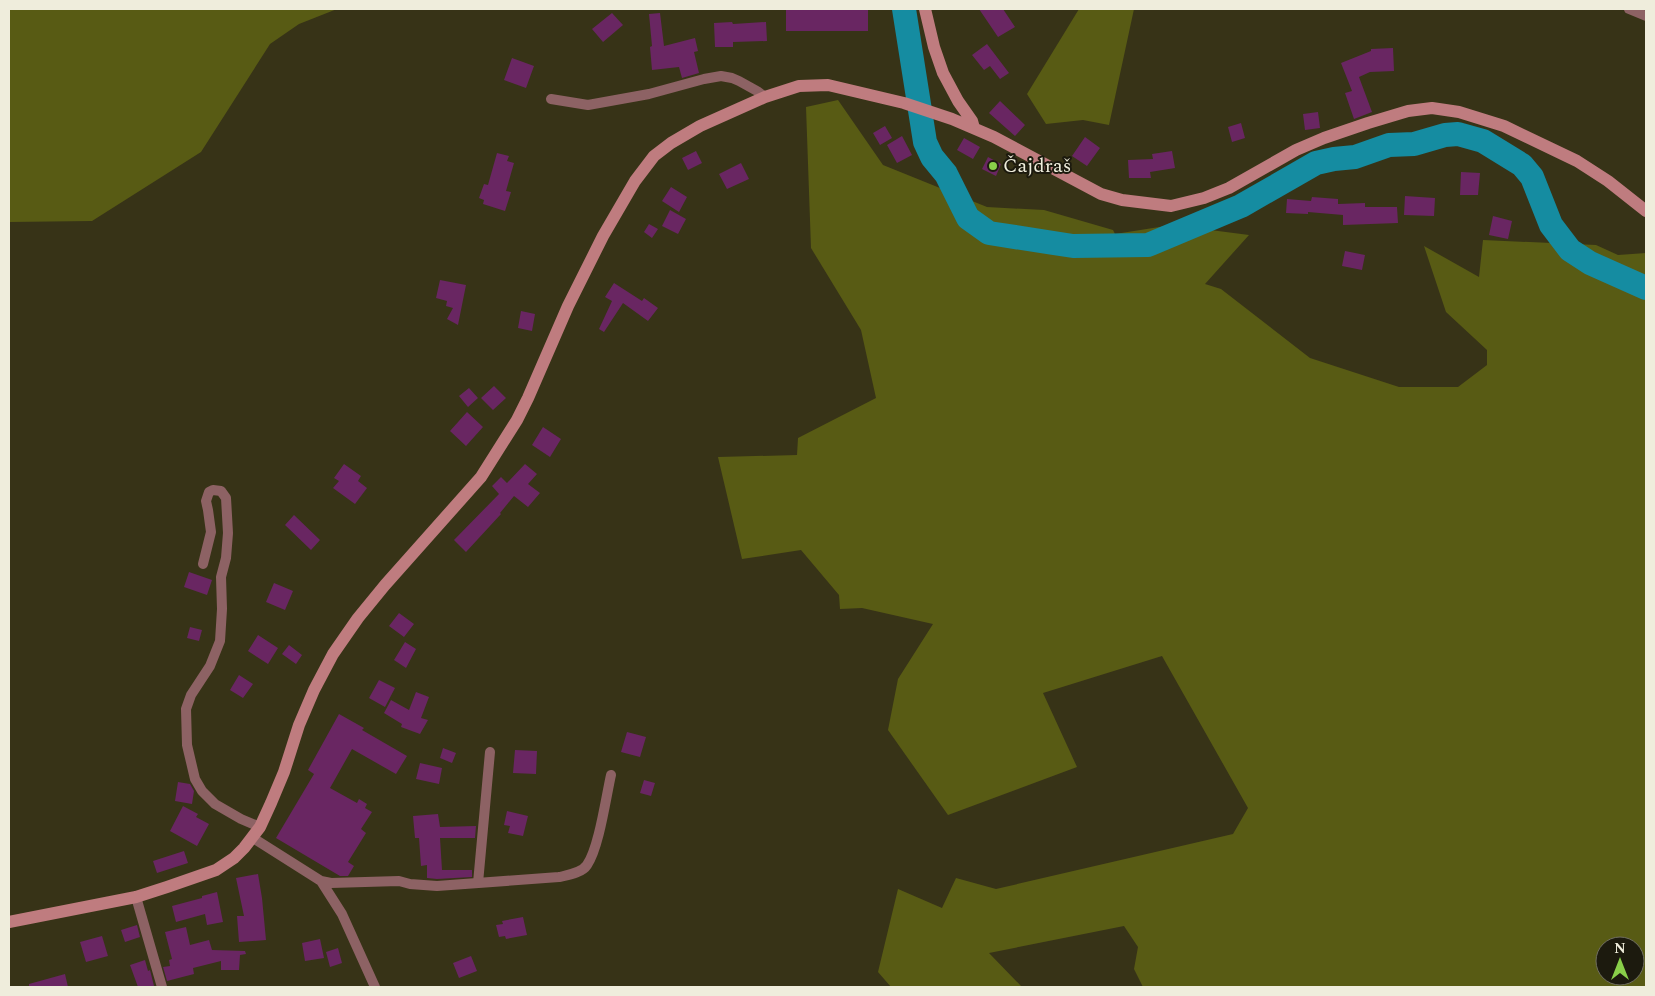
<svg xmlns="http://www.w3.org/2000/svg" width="1655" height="996" font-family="Spectral,serif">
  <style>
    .green { fill: #585b14; fill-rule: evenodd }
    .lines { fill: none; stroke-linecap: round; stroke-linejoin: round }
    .river { stroke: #158ca1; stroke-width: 24 }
    .building { fill: #692662 }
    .minor { stroke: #8d6264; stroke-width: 10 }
    .secondary { stroke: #bf7c7f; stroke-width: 12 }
    .poi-dot { fill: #89cf49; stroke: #1c1a0e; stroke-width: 2 }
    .labels { text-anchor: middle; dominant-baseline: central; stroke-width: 4; stroke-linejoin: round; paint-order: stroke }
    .poi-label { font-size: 20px; fill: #efeddc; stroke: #1c1a0e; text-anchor: start }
  </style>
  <rect width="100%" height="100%" fill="#373317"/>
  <!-- green -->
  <path class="green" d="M 9,9 L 337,9 L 299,24 L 270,44 L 201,152 L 92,221 L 9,222 Z
    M 1079,9 L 1134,9 L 1109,125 L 1083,120 L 1046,124 L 1027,94 Z
    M 838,100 L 883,165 L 987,207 L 1044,210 L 1113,230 L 1115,234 L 1172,225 L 1249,235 L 1205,284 L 1221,289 L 1310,358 L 1399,387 L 1458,387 L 1487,365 L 1487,350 L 1446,312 L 1424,246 L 1479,277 L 1483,240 L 1596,245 L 1618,255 L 1646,253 L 1646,987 L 1143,987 L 1134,969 L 1138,947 L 1124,926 L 989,953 L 1022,987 L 891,987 L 878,972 L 898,889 L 942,908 L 956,878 L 996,889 L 1233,834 L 1248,808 L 1162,656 L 1043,693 L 1077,767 L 948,815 L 888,730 L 898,679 L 933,624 L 862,608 L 840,609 L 839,595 L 801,550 L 742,559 L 718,457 L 797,455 L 798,438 L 876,398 L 861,330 L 811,248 L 806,107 ZM 1605,946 L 1635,946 L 1635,976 L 1605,976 Z"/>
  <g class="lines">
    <!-- river -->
    <path class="river" d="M 904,9 L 925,142 L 932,157 L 946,174 L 968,218 L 989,233 L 1073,246 L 1148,245 L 1241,206 L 1316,163 L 1334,159 L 1355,157 L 1389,145 L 1414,144 L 1445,135 L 1458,134 L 1483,141 L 1522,165 L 1532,177 L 1551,225 L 1570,250 L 1590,263 L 1646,288"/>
  </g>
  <!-- building -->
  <path class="building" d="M 786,9 L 868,9 L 868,31 L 786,31 Z
    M 979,9 L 1003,9 L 1015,27 L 998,37 Z
    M 612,13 L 623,25 L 603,42 L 592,29 Z
    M 660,13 L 664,46 L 695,38 L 698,51 L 694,52 L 699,73 L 682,78 L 679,67 L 652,70 L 650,47 L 652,46 L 649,14 Z
    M 732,22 L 733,24 L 766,22 L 767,41 L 733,42 L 733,47 L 715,47 L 714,23 Z
    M 987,44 L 1009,73 L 1000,79 L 990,66 L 984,70 L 972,55 Z
    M 1393,48 L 1394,71 L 1370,72 L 1359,77 L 1372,112 L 1354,119 L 1345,93 L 1352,91 L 1341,63 L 1371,51 L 1371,49 Z
    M 512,58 L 534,66 L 526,88 L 504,80 Z
    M 1000,101 L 1025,125 L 1015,136 L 989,113 Z
    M 1318,112 L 1320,128 L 1305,130 L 1303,114 Z
    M 1241,123 L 1245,138 L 1232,142 L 1228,127 Z
    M 885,126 L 892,138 L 880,145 L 873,133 Z
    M 902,136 L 912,155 L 897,163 L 887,145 Z
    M 1085,137 L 1100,148 L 1087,166 L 1072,156 Z
    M 964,138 L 980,147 L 973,159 L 957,150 Z
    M 696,151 L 702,163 L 688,170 L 682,158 Z
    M 1172,151 L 1175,168 L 1150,172 L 1151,178 L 1129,178 L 1128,160 L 1153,159 L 1152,154 Z
    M 497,153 L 509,156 L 507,161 L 514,163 L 506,191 L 511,192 L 505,211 L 483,204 L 484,200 L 479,198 L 484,184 L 488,185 Z
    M 988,157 L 1001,164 L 996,176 L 982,169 Z
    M 741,163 L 749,179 L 727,189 L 719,174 Z
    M 1461,172 L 1480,173 L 1478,195 L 1460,195 Z
    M 671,187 L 687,197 L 679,212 L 662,201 Z
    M 1405,196 L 1435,198 L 1434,216 L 1404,215 Z
    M 1312,197 L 1338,199 L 1338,204 L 1365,203 L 1365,207 L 1397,207 L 1398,223 L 1343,225 L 1343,215 L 1308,212 L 1308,214 L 1286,213 L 1287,199 L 1311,201 Z
    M 670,210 L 686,219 L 678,234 L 662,226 Z
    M 1493,216 L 1512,221 L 1508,239 L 1489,235 Z
    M 649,224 L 658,229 L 652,238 L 644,232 Z
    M 1345,251 L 1365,255 L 1362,270 L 1342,266 Z
    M 440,280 L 466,285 L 458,325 L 447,319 L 453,308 L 446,306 L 447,301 L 436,298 Z
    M 614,283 L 642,301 L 644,298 L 658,308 L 648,321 L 623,303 L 604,332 L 599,329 L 612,301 L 605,297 Z
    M 521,311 L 535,314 L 532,331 L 518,328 Z
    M 494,386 L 506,398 L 493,410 L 481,398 Z
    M 469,388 L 478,398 L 468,407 L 459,396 Z
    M 467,412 L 483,427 L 466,446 L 450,431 Z
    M 543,427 L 561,439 L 550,457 L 532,445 Z
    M 344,464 L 361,476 L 358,481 L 367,488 L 355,504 L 333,488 L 339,481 L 334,478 Z
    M 525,464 L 537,474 L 528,484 L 540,493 L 528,507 L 514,496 L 500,513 L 501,514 L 466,552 L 454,540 L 499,494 L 492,486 L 501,477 L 507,483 Z
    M 294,515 L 320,540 L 311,550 L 285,525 Z
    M 189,572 L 212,580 L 207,595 L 184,587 Z
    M 274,583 L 293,591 L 285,610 L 266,602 Z
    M 399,613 L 414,624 L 404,637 L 389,626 Z
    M 190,627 L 202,630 L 199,641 L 187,638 Z
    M 258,635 L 278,648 L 268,664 L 248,651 Z
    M 405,642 L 416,649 L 406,668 L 394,660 Z
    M 289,645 L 302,655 L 296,664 L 282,654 Z
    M 239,675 L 253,684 L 243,698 L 230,690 Z
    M 379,680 L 395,688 L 385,707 L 369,698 Z
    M 416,692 L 429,697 L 421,718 L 428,720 L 420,734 L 401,727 L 402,724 L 384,713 L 391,700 L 409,710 Z
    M 339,714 L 364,728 L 362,730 L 407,756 L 396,774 L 352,749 L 330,788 L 357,803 L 359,799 L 367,804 L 365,808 L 372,812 L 361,829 L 366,833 L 348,862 L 354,866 L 348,876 L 340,876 L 276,838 L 314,774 L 308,770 Z
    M 627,732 L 646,737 L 640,757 L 621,752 Z
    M 443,748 L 456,753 L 452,763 L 440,758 Z
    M 515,750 L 537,751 L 536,774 L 513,773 Z
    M 420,763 L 442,768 L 439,784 L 416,779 Z
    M 644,780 L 655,783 L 651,796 L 640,793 Z
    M 178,782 L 190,784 L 194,791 L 192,804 L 175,801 Z
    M 183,806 L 198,814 L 196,817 L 209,824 L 197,846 L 170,831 Z
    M 507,811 L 528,816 L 523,836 L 508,833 L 510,826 L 504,825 Z
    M 438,814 L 440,827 L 476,826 L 475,838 L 440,838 L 442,870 L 472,870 L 472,877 L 437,879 L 427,878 L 427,865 L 421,866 L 419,838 L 415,838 L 413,816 Z
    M 184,851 L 188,863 L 157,873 L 153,861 Z
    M 258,874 L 262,898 L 266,940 L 239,942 L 237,916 L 244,916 L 236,878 Z
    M 217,892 L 223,922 L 207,925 L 205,914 L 176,922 L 172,906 L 202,898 L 202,896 Z
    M 523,917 L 527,935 L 506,939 L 505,936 L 499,937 L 496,925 L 503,924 L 502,921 Z
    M 137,925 L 140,937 L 125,942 L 121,930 Z
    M 186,927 L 190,945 L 209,940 L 212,950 L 245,951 L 246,954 L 240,955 L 239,970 L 221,970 L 221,961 L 193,968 L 194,974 L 167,981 L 163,967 L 170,966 L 169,960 L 172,959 L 165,932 Z
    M 102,936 L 108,956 L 86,962 L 80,942 Z
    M 320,939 L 324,958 L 305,961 L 302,943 Z
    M 338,948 L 342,963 L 330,967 L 326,952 Z
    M 471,956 L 477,971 L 459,978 L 453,963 Z
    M 145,960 L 148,971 L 150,970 L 154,986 L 138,987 L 130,965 Z
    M 65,974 L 68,987 L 29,987 L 29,984 Z"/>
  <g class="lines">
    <!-- minor -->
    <path class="minor" d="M 1629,9 L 1646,16
      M 551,99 L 588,105 L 649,94 L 704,79 L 721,76 L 732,78 L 739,81 L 757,91 L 765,97
      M 203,564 L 211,532 L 208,510 L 206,501 L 209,492 L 213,490 L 221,491 L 226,498 L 228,533 L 226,558 L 221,577 L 222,609 L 220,641 L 210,666 L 191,695 L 186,709 L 187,745 L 195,779 L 202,791 L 215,804 L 241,819 L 260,827
      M 253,838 L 321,881 L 331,883 L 399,881 L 410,884 L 437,886 L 559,877 C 568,875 582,873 587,865 C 599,848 606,797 611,775
      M 321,881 L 342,914 L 375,987
      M 478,883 L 490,752
      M 136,897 L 162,987"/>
    <!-- secondary -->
    <path class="secondary" d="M 925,9 L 934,47 L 943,73 L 958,101 L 972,121 L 974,128
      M 9,922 L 136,897 L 167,887 L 216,870 L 234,858 L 244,848 L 260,827 L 271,803 L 284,772 L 299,725 L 314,690 L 333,654 L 358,618 L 385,585 L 481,477 L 517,420 L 528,398 L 568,306 L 603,236 L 635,181 L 654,156 L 671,143 L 700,126 L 765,97 L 799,86 L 828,85 L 904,103 L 952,119 L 994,137 L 1101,194 L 1122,200 L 1171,206 L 1204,198 L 1229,188 L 1296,150 L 1324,138 L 1368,123 L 1408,111 L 1432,108 L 1459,112 L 1504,126 L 1577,161 L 1608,181 L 1646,211"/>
  </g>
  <!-- markers -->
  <circle class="poi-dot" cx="993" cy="166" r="5"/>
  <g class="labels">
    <!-- poi labels -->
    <g class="poi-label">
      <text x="1003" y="166">Čajdraš</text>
    </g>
  </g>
  <!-- border -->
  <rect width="1655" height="996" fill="none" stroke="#efeddc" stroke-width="20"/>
  <!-- north arrow -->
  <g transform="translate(1620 961)"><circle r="24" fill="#1c1a0e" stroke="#706e60"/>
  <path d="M0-4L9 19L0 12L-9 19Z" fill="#89cf49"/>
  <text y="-8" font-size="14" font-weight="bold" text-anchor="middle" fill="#efeddc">N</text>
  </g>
</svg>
